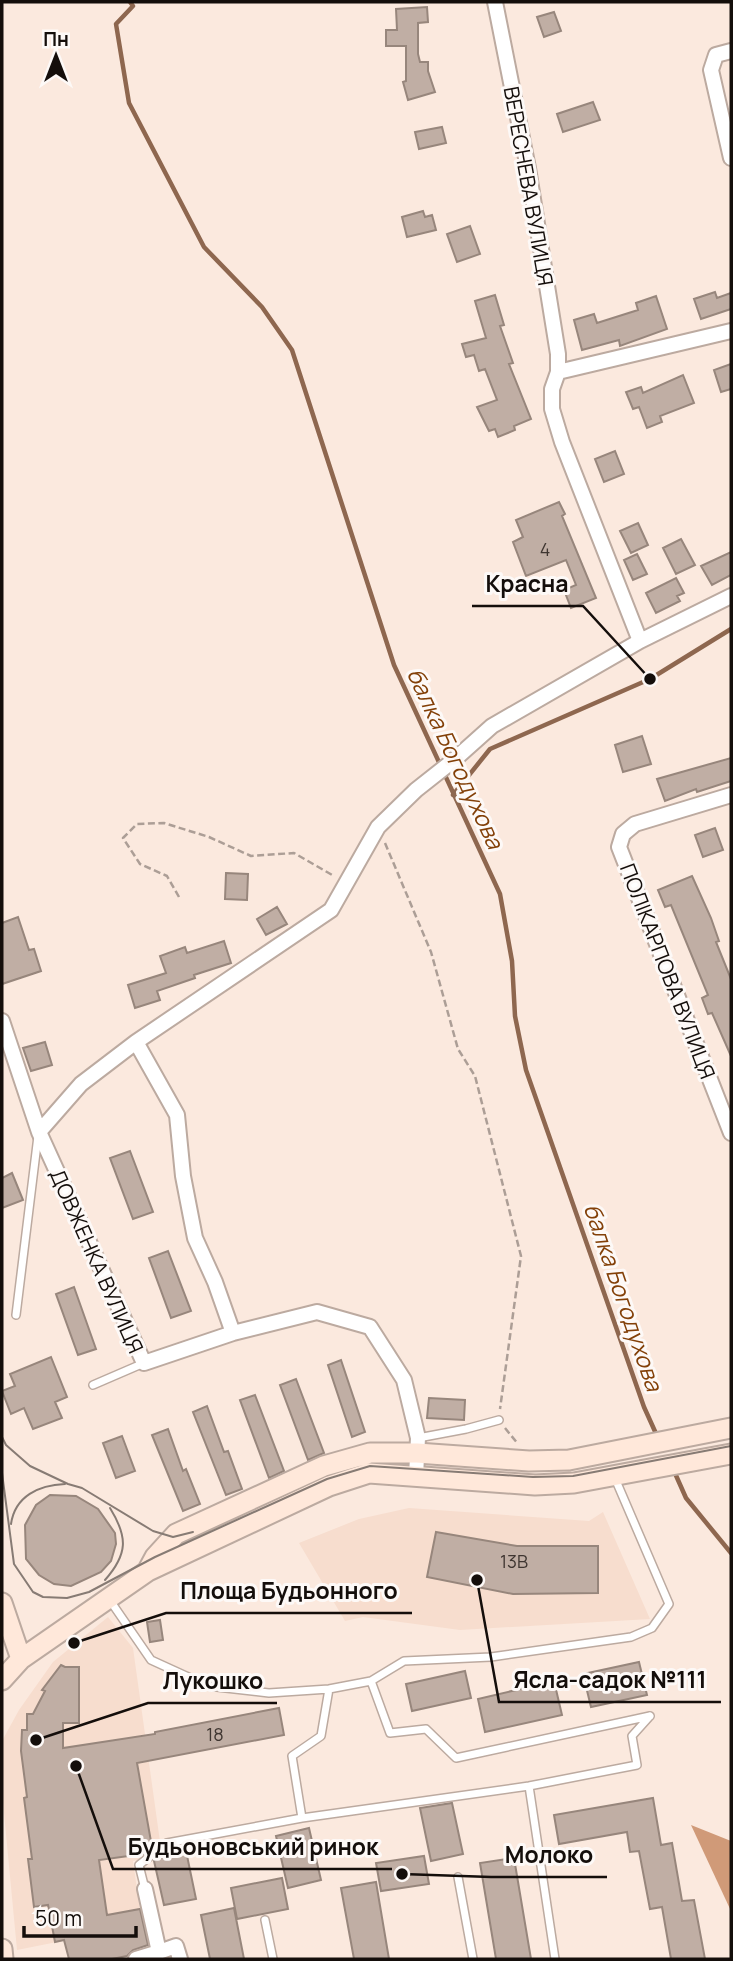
<svg xmlns="http://www.w3.org/2000/svg" width="733" height="1961" font-family="Manrope,sans-serif">
  <style>
    .built { fill: #f7ddce }
    .forest { fill: #d09a78 }
    .lines { fill: none; stroke-linecap: round; stroke-linejoin: round }
    .stream { stroke: #8e674f; stroke-width: 4.5 }
    .building { fill: #c0aea4; stroke: #97867c; stroke-width: 2 }
    .lane-casing { stroke: #bcaaa0; stroke-width: 10 }
    .street-casing { stroke: #bcaaa0; stroke-width: 18 }
    .secondary-casing { stroke: #bcaaa0; stroke-width: 23 }
    .path { stroke: #ac9e96; stroke-width: 2.5; stroke-dasharray: 7 3.5; stroke-linecap: butt }
    .lane { stroke: #fff; stroke-width: 7 }
    .street { stroke: #fff; stroke-width: 14 }
    .secondary { stroke: #ffe8da; stroke-width: 19 }
    .tram { stroke: #877b74; stroke-width: 2 }
    .labels { text-anchor: middle; dominant-baseline: central; stroke-width: 6; stroke-linejoin: round; paint-order: stroke }
    .number-label { font-size: 18px; fill: #3f3631 }
    .street-label { font-size: 21px; fill: #140e0b; stroke: #fdf9f7 }
    .water-label { font-size: 23px; font-style: italic; fill: #834008; stroke: #fdf9f7 }
    .leader { fill: none; stroke: #140e0b; stroke-width: 2.5 }
    .callout-dot { fill: #140e0b; stroke: #fdf9f7; stroke-width: 2.5 }
    .callout-label { font-size: 23px; text-anchor: middle; font-weight: bold; fill: #140e0b; stroke: #fdf9f7; stroke-width: 6; stroke-linejoin: round; paint-order: stroke }
  </style>
  <rect width="100%" height="100%" fill="#fbe9de"/>
  <!-- built -->
  <path class="built" d="M 409,1508 L 589,1521 L 603,1512 L 650,1619 L 460,1630 L 363,1617 L 345,1621 L 299,1543 L 359,1519 Z
    M 108,1617 L 133,1648 L 162,1856 L 133,1861 L 142,1925 L 17,1950 L 2,1792 L 2,1741 L 19,1710 L 53,1662 Z"/>
  <!-- forest -->
  <path class="forest" d="M 691,1825 L 731,1841 L 731,1911 Z"/>
  <g class="lines">
    <!-- stream -->
    <path class="stream" d="M 130,2 L 133,6 L 116,24 L 129,103 L 204,247 L 262,307 L 292,350 L 394,665 L 500,894 L 512,961 L 515,1016 L 526,1070 L 644,1407 L 658,1438
      M 453,795 L 490,749 L 650,679 L 731,629
      M 674,1471 L 686,1498 L 731,1553"/>
  </g>
  <!-- building -->
  <path class="building" d="M 427,7 L 428,22 L 418,23 L 418,54 L 420,62 L 428,62 L 428,71 L 435,92 L 408,100 L 403,82 L 406,81 L 406,46 L 386,46 L 386,30 L 397,30 L 396,9 Z
    M 554,12 L 561,31 L 544,37 L 537,17 Z
    M 593,102 L 600,120 L 563,132 L 557,114 Z
    M 442,127 L 446,143 L 419,149 L 415,132 Z
    M 423,211 L 425,217 L 432,215 L 436,230 L 407,237 L 402,217 Z
    M 470,226 L 480,254 L 457,262 L 447,234 Z
    M 715,292 L 717,298 L 731,293 L 731,309 L 701,319 L 694,299 Z
    M 495,295 L 504,325 L 500,326 L 513,363 L 509,364 L 531,419 L 514,426 L 515,430 L 498,437 L 495,429 L 489,431 L 477,407 L 497,400 L 485,369 L 479,371 L 474,355 L 466,357 L 462,344 L 486,338 L 475,301 Z
    M 656,296 L 667,329 L 620,346 L 619,340 L 582,350 L 574,320 L 594,314 L 597,323 L 638,310 L 636,303 Z
    M 731,364 L 731,389 L 721,392 L 714,370 Z
    M 683,375 L 694,403 L 660,416 L 662,422 L 647,428 L 639,407 L 633,409 L 626,392 L 641,387 L 643,393 Z
    M 615,451 L 624,474 L 604,482 L 595,459 Z
    M 559,502 L 565,514 L 562,516 L 596,598 L 571,608 L 564,590 L 576,585 L 566,560 L 526,576 L 513,542 L 523,537 L 516,520 Z
    M 638,523 L 648,545 L 631,553 L 620,531 Z
    M 681,539 L 695,565 L 676,574 L 663,548 Z
    M 731,552 L 731,575 L 712,585 L 701,566 Z
    M 637,554 L 647,574 L 633,580 L 624,560 Z
    M 676,578 L 684,593 L 677,596 L 680,601 L 656,613 L 646,593 Z
    M 642,736 L 651,764 L 623,772 L 615,745 Z
    M 731,758 L 731,781 L 697,792 L 696,789 L 665,801 L 657,779 Z
    M 715,828 L 723,850 L 703,857 L 695,835 Z
    M 226,873 L 248,874 L 247,900 L 225,899 Z
    M 692,876 L 711,918 L 719,941 L 716,942 L 731,979 L 731,1056 L 712,1013 L 708,1014 L 702,998 L 708,995 L 671,905 L 665,907 L 658,890 Z
    M 277,907 L 287,924 L 266,935 L 257,919 Z
    M 18,917 L 29,950 L 34,949 L 41,971 L 2,984 L 2,923 Z
    M 224,941 L 231,963 L 194,975 L 195,978 L 157,991 L 160,1000 L 135,1008 L 128,985 L 166,973 L 160,956 L 185,947 L 187,953 Z
    M 45,1042 L 52,1065 L 31,1071 L 23,1048 Z
    M 130,1151 L 153,1212 L 133,1219 L 110,1158 Z
    M 12,1173 L 23,1200 L 2,1208 L 2,1178 Z
    M 168,1251 L 191,1311 L 171,1318 L 149,1258 Z
    M 74,1287 L 96,1349 L 78,1355 L 56,1294 Z
    M 51,1357 L 67,1397 L 55,1402 L 62,1418 L 33,1429 L 24,1408 L 11,1414 L 2,1391 L 15,1386 L 10,1374 Z
    M 341,1360 L 365,1432 L 352,1437 L 328,1365 Z
    M 296,1379 L 324,1453 L 308,1460 L 280,1385 Z
    M 255,1395 L 284,1471 L 269,1478 L 240,1400 Z
    M 429,1398 L 465,1400 L 464,1420 L 427,1418 Z
    M 207,1406 L 224,1452 L 228,1451 L 242,1489 L 226,1495 L 193,1412 Z
    M 168,1429 L 183,1471 L 186,1469 L 200,1504 L 183,1511 L 152,1435 Z
    M 122,1436 L 135,1471 L 116,1478 L 103,1443 Z
    M 50,1495 L 76,1496 L 98,1509 L 115,1533 L 116,1544 L 111,1561 L 101,1572 L 71,1586 L 54,1584 L 39,1575 L 26,1559 L 25,1525 L 36,1505 Z
    M 436,1532 L 517,1546 L 598,1546 L 598,1593 L 513,1594 L 427,1577 Z
    M 160,1620 L 163,1640 L 150,1642 L 147,1622 Z
    M 639,1662 L 647,1695 L 591,1707 L 583,1674 Z
    M 61,1665 L 65,1667 L 79,1667 L 79,1723 L 63,1723 L 63,1748 L 155,1734 L 155,1732 L 279,1708 L 284,1735 L 137,1763 L 152,1847 L 143,1854 L 99,1860 L 107,1915 L 140,1909 L 148,1945 L 133,1950 L 127,1956 L 112,1959 L 69,1959 L 64,1940 L 55,1942 L 48,1905 L 34,1907 L 28,1859 L 32,1859 L 24,1798 L 27,1797 L 21,1751 L 22,1730 L 27,1730 L 27,1714 L 33,1714 L 45,1691 L 42,1690 Z
    M 465,1671 L 471,1698 L 412,1711 L 406,1684 Z
    M 554,1681 L 562,1715 L 485,1732 L 478,1699 Z
    M 653,1798 L 661,1845 L 672,1843 L 682,1901 L 694,1900 L 705,1959 L 671,1959 L 662,1907 L 650,1909 L 639,1851 L 630,1852 L 627,1832 L 559,1844 L 554,1815 Z
    M 452,1803 L 463,1854 L 431,1861 L 420,1808 Z
    M 309,1828 L 321,1880 L 288,1888 L 276,1836 Z
    M 185,1846 L 196,1899 L 164,1905 L 154,1861 L 170,1849 Z
    M 424,1856 L 429,1884 L 381,1891 L 376,1863 Z
    M 514,1858 L 531,1959 L 496,1959 L 480,1863 Z
    M 282,1878 L 288,1909 L 237,1919 L 231,1888 Z
    M 376,1882 L 389,1959 L 354,1959 L 341,1888 Z
    M 234,1908 L 244,1959 L 210,1959 L 201,1915 Z"/>
  <g class="lines">
    <!-- lane casing -->
    <g class="lane-casing">
      <path id="lane" d="M 16,1315 L 38,1136
        M 93,1385 L 144,1363
        M 418,1438 L 466,1429 L 499,1420
        M 109,1599 L 151,1660 L 208,1686 L 269,1693 L 329,1689 L 371,1681 L 390,1733 L 426,1729 L 456,1758 L 650,1716
        M 371,1681 L 404,1661 L 491,1657 L 631,1637 L 652,1628 L 669,1604 L 614,1476
        M 329,1689 L 321,1736 L 292,1756 L 302,1818 L 529,1786 L 637,1765 L 632,1736 L 650,1716
        M 529,1786 L 555,1959
        M 458,1877 L 473,1959
        M 145,1889 L 139,1865 L 167,1843 L 302,1818
        M 265,1920 L 273,1959"/>
    </g>
    <!-- street casing -->
    <g class="street-casing">
      <path id="street" d="M 495,2 L 528,168 L 558,354 L 558,372 L 552,389 L 552,409 L 562,442 L 640,641
        M 731,51 L 716,55 L 711,70 L 731,158
        M 558,372 L 731,331
        M 731,795 L 635,824 L 623,834 L 619,847 L 731,1133
        M 2,1021 L 39,1132 L 144,1363 L 233,1333 L 317,1312 L 370,1327 L 404,1380 L 418,1438 L 416,1476
        M 136,1042 L 177,1115 L 183,1176 L 195,1238 L 215,1282 L 233,1333
        M 39,1132 L 81,1084 L 136,1042 L 331,910 L 378,827 L 416,790 L 454,760 L 492,726 L 640,641 L 731,596
        M 159,1952 L 176,1946 L 180,1959
        M 136,1959 L 159,1952 L 145,1889"/>
    </g>
    <!-- secondary casing -->
    <g class="secondary-casing">
      <path id="secondary" d="M 148,1570 L 155,1557 L 176,1534 L 324,1466 L 370,1453 L 417,1453 L 529,1461 L 569,1460 L 731,1428
        M 2,1603 L 21,1659
        M 2,1680 L 21,1659 L 148,1571 L 329,1486 L 369,1473 L 535,1485 L 574,1483 L 731,1454
        M 2,1949 L 3,1959"/>
    </g>
    <!-- path -->
    <path class="path" d="M 385,843 L 431,952 L 458,1049 L 475,1076 L 521,1256 L 500,1409
      M 179,897 L 167,876 L 140,864 L 123,838 L 137,824 L 164,823 L 209,837 L 251,856 L 294,853 L 334,876
      M 505,1428 L 518,1444"/>
    <!-- lane -->
    <use href="#lane" class="lane"/>
    <!-- street -->
    <use href="#street" class="street"/>
    <!-- secondary -->
    <use href="#secondary" class="secondary"/>
    <!-- tram -->
    <path class="tram" d="M 2,1437 L 6,1445 L 30,1466 L 68,1484 L 82,1488 L 153,1531 L 173,1537 L 193,1532
      M 2,1473 L 14,1564 L 33,1592 L 43,1597 L 67,1598 L 89,1592 L 155,1557 L 327,1479 L 370,1466 L 533,1477 L 573,1476 L 731,1446
      M 11,1524 C 15,1496 39,1485 65,1484
      M 105,1580 C 128,1554 128,1537 110,1508"/>
  </g>
  <g class="labels">
    <!-- number labels -->
    <g class="number-label">
      <text x="545" y="549">4</text>
      <text x="514" y="1561">13В</text>
      <text x="215" y="1734">18</text>
    </g>
    <!-- street labels -->
    <g class="street-label">
      <text transform="translate(529 186) rotate(80)">ВЕРЕСНЕВА ВУЛИЦЯ</text>
      <text transform="translate(668 971) rotate(69)">ПОЛІКАРПОВА ВУЛИЦЯ</text>
      <text transform="translate(97 1261) rotate(66)">ДОВЖЕНКА ВУЛИЦЯ</text>
    </g>
    <!-- water labels -->
    <g class="water-label">
      <text transform="translate(456 758) rotate(65)">балка Богодухова</text>
      <text transform="translate(624 1297) rotate(71)">балка Богодухова</text>
    </g>
  </g>
  <!-- callouts -->
  <path class="leader" d="M650 679L583 606H472M74 1643L166 1613H412M477 1580L499 1702H721M36 1740L148 1703H277M76 1766L113 1869H392M402 1874L491 1877H607"/>
  <g class="callout-dot">
    <circle cx="650" cy="679" r="7"/>
    <circle cx="74" cy="1643" r="7"/>
    <circle cx="477" cy="1580" r="7"/>
    <circle cx="36" cy="1740" r="7"/>
    <circle cx="76" cy="1766" r="7"/>
    <circle cx="402" cy="1874" r="7"/>
  </g>
  <g class="callout-label">
    <text x="527" y="592">Красна</text>
    <text x="289" y="1599">Площа Будьонного</text>
    <text x="610" y="1688">Ясла-садок №111</text>
    <text x="213" y="1689">Лукошко</text>
    <text x="253" y="1855">Будьоновський ринок</text>
    <text x="549" y="1863">Молоко</text>
  </g>
  <!-- border -->
  <rect width="733" height="1961" fill="none" stroke="#140e0b" stroke-width="7"/>
  <!-- north arrow -->
  <g transform="translate(56 56)" stroke="#fdf9f7" stroke-width="5" paint-order="stroke">
  <path d="M0-5L12 26L0 18L-12 26Z" fill="#140e0b"/>
  <text y="-10" font-size="19" font-weight="bold" text-anchor="middle" fill="#140e0b">Пн</text>
  </g>
  <!-- scale -->
  <path d="M24 1926v10h112v-10" fill="none" stroke="#140e0b" stroke-width="3.5"/>
  <text x="35" y="1926" font-size="21" fill="#140e0b" stroke="#fdf9f7" stroke-width="5" paint-order="stroke">50 m</text>
</svg>
